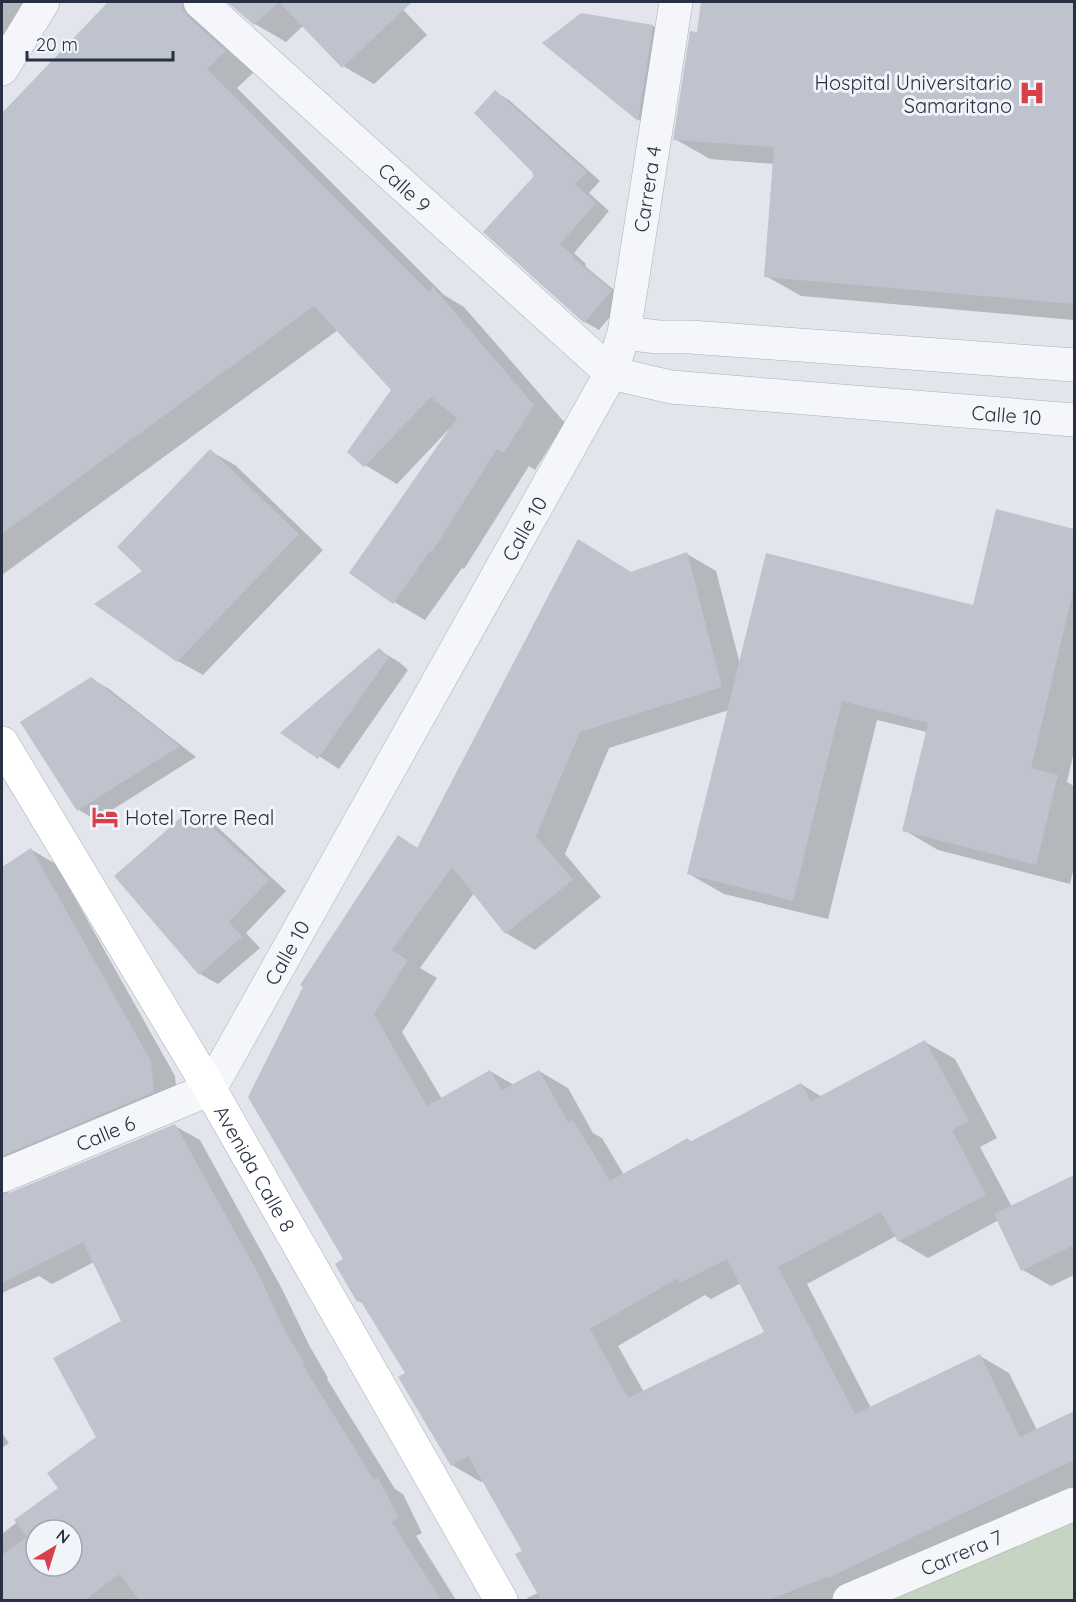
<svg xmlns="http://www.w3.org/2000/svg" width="1076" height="1602" font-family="Quicksand,sans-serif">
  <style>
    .green { fill: #c6d5c2 }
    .shadow { fill: #0003; fill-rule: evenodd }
    .building { fill: #bec3ce; fill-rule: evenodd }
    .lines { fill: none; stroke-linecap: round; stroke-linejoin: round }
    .minor-casing { stroke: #aaafb9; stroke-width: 34 }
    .tertiary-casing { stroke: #aaafb9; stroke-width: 34 }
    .secondary-casing { stroke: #aaafb9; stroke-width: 34 }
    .minor { stroke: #f5f6f9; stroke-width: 33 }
    .tertiary { stroke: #f5f6f9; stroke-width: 33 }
    .secondary { stroke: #fff; stroke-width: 33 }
    .labels { text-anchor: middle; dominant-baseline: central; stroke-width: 6; stroke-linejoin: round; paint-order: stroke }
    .poi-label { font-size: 20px; fill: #283044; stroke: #f1f4f8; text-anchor: end }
    .street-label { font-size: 20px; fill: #283044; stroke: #f1f4f8 }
  </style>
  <rect width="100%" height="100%" fill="#e2e5eb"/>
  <!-- green -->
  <path class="green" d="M 1074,1514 L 1074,1600 L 869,1600 Z"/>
  <!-- shadow -->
  <path class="shadow" d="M 2,2 L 37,2 L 2,56 Z
    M 110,2 L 226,2 L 218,7 L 256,70 L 237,88 L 444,295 L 464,307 L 565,423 L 535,470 L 529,466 L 464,569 L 462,568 L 425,620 L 394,602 L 451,429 L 450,428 L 397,484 L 365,465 L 392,390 L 338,330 L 2,575 L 2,115 Z
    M 230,2 L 396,2 L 427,35 L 374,84 L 343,66 L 303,26 L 286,42 L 255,24 Z
    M 703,2 L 1074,2 L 1074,320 L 801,296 L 766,276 L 775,164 L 710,159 L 675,139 L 698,34 Z
    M 582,15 L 653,26 L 673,38 L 658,131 L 639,120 L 544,43 Z
    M 495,92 L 509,100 L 600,181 L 589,193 L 609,211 L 574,253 L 586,264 L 585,266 L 625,299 L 599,330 L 585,322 L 485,232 L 536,176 Z
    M 210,451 L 235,465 L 323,550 L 203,675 L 178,661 L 144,571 Z
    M 997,511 L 1074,530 L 1074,751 L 1067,782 L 1074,786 L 1074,867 L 1070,884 L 938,850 L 904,830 L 927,732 L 877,720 L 828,919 L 724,894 L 689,874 L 729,710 L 609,748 L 565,854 L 601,897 L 535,950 L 506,933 L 474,893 L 420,968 L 437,978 L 402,1032 L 442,1099 L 490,1071 L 514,1085 L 539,1071 L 568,1088 L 593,1133 L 602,1138 L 624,1175 L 688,1140 L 692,1142 L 801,1084 L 822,1097 L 925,1042 L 955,1059 L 997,1138 L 980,1147 L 1012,1207 L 1074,1177 L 1074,1275 L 1051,1286 L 1023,1270 L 999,1220 L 928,1258 L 899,1241 L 896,1236 L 807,1284 L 871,1408 L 980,1356 L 1009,1373 L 1037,1430 L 1074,1412 L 1074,1491 L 839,1600 L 528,1600 L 527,1598 L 538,1593 L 524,1551 L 484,1480 L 481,1482 L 452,1465 L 407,1373 L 365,1304 L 358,1301 L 345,1259 L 250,1097 L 398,837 L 418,848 L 632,573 L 687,554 L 716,571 L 740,664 L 974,607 ZM 741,1283 L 766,1332 L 644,1392 L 618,1346 L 705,1295 L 711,1299 Z
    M 379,650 L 399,662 L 408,670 L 339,769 L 283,733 Z
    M 92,679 L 109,689 L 196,757 L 96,820 L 79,810 Z
    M 193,810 L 211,821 L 286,891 L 246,933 L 260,948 L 218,984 L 200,974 Z
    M 32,850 L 56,864 L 175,1076 L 178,1106 L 8,1188 L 9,1195 L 175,1126 L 200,1140 L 282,1289 L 309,1345 L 328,1378 L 327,1379 L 395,1489 L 403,1494 L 422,1533 L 416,1536 L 456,1600 L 2,1600 L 2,1534 L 60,1488 L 98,1438 L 123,1322 L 94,1262 L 52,1284 L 39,1276 L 2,1293 L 2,1121 L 12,1116 L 2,1094 L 2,869 ZM 36,1530 L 72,1530 L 72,1566 L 36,1566 Z
    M 2,1433 L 9,1443 L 2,1448 Z"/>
  <!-- building -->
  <path class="building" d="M 108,2 L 182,2 L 182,8 L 187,16 L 226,51 L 207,69 L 429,292 L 433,287 L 534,405 L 504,453 L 497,449 L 432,552 L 430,551 L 393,604 L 349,573 L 457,418 L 431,397 L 364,467 L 347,452 L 391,390 L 314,306 L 2,534 L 2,113 Z
    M 227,2 L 412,2 L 342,68 L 279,2 L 254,25 Z
    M 701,2 L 1074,2 L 1074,304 L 764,277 L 774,147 L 673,140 L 690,31 L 697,32 Z
    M 581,13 L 653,25 L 638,121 L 542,43 Z
    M 495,90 L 587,172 L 575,184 L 596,203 L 560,244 L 573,255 L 572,257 L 612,290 L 584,323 L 483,232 L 534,176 L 532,174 L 533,173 L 474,113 Z
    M 210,449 L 299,534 L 177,662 L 94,604 L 142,571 L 117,547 Z
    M 996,509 L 1074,529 L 1074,588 L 1031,768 L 1058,775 L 1036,865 L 902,831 L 928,723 L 842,701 L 793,901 L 687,874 L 766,553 L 973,605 Z
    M 578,539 L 631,572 L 687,552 L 722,687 L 580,732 L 536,836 L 573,880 L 505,934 L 452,867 L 392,950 L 408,960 L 374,1014 L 427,1106 L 490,1070 L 502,1090 L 539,1070 L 568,1122 L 573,1120 L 610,1181 L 688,1138 L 690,1142 L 801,1083 L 811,1101 L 925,1040 L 969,1121 L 952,1130 L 986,1195 L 898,1242 L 881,1212 L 778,1267 L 855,1414 L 980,1354 L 1020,1437 L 1074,1411 L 1074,1460 L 828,1578 L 827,1577 L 768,1600 L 541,1600 L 515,1554 L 522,1551 L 468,1456 L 451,1466 L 398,1377 L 405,1373 L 360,1300 L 357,1302 L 335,1264 L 343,1259 L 248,1097 L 303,987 L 300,985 L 398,835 L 417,848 ZM 727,1259 L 764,1332 L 628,1398 L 590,1329 L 678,1278 L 680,1283 Z
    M 379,648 L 389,657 L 318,759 L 280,733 Z
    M 91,677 L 180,746 L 77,811 L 20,722 Z
    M 192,808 L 269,880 L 229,922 L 242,937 L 199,975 L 114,876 Z
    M 31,848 L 151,1061 L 154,1092 L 2,1156 L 2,867 Z
    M 175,1124 L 258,1273 L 284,1329 L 305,1364 L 303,1365 L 374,1480 L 378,1478 L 399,1518 L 392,1522 L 441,1600 L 139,1600 L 120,1574 L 85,1600 L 2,1600 L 2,1555 L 27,1537 L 14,1520 L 58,1488 L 47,1473 L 96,1437 L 53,1358 L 121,1321 L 83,1242 L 2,1283 L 2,1194 L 9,1193 ZM 36,1530 L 72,1530 L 72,1566 L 36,1566 Z
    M 1074,1175 L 1074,1245 L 1021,1271 L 994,1214 Z"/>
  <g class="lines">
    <!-- minor casing -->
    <g class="minor-casing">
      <g id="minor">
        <path id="s1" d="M 200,2 L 611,373 L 671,387 L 1074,420"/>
        <path d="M 2,69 L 43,2"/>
        <path d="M 624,333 L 658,337 L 690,337 L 1074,365"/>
        <path id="s2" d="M 2,1176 L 210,1089 L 611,373 L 624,333 L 676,2"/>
      </g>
    </g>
    <!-- tertiary casing -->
    <g class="tertiary-casing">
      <g id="tertiary">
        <path id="s3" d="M 849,1600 L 1074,1504"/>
      </g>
    </g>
    <!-- secondary casing -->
    <g class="secondary-casing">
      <g id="secondary">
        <path id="s4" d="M 2,743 L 210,1089 L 501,1600"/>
      </g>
    </g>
    <!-- minor -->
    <use href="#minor" class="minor"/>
    <!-- tertiary -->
    <use href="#tertiary" class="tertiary"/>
    <!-- secondary -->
    <use href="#secondary" class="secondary"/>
  </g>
  <!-- icons -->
  <defs>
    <g id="hospital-bare" transform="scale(2.07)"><path d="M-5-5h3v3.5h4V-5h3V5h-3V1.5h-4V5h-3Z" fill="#d73f4b" stroke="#f1f4f8" stroke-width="2.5" paint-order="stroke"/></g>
    <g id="hotel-bare" transform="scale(2.07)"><path d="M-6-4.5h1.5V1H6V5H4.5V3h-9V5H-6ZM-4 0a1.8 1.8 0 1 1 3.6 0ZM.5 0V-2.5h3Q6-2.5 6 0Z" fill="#d73f4b" stroke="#f1f4f8" stroke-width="2.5" paint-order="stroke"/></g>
  </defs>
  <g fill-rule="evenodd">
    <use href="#hospital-bare" x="1032" y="93"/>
    <use href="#hotel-bare" x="105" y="817"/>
  </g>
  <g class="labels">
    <!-- poi labels -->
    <g class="poi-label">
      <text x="1012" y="82">Hospital Universitario<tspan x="1012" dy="23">Samaritano</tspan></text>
      <text x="125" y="817" text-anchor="start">Hotel Torre Real</text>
    </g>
    <!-- street labels -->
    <g class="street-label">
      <text stroke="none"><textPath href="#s1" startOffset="276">Calle 9</textPath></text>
      <text stroke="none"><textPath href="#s2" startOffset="1234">Carrera 4</textPath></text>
      <text stroke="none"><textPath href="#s1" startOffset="952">Calle 10</textPath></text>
      <text stroke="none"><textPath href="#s2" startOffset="868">Calle 10</textPath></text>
      <text stroke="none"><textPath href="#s2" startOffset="382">Calle 10</textPath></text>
      <text stroke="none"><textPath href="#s2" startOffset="112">Calle 6</textPath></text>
      <text stroke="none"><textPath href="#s4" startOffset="495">Avenida Calle 8</textPath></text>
      <text stroke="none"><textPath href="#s3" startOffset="122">Carrera 7</textPath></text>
    </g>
  </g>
  <!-- border -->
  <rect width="1076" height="1602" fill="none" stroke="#283044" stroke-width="6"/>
  <!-- north arrow -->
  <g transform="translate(54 1548) rotate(38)"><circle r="28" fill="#f1f4f8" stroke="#a1a6b0" stroke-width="1.5"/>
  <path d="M0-4.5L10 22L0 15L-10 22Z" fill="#d73f4b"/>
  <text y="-9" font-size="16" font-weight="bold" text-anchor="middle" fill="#283044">N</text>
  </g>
  <!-- scale -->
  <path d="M27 51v9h146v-9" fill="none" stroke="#283044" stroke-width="3"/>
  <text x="36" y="51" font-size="18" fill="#283044" stroke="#f1f4f8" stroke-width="4.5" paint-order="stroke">20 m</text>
</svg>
